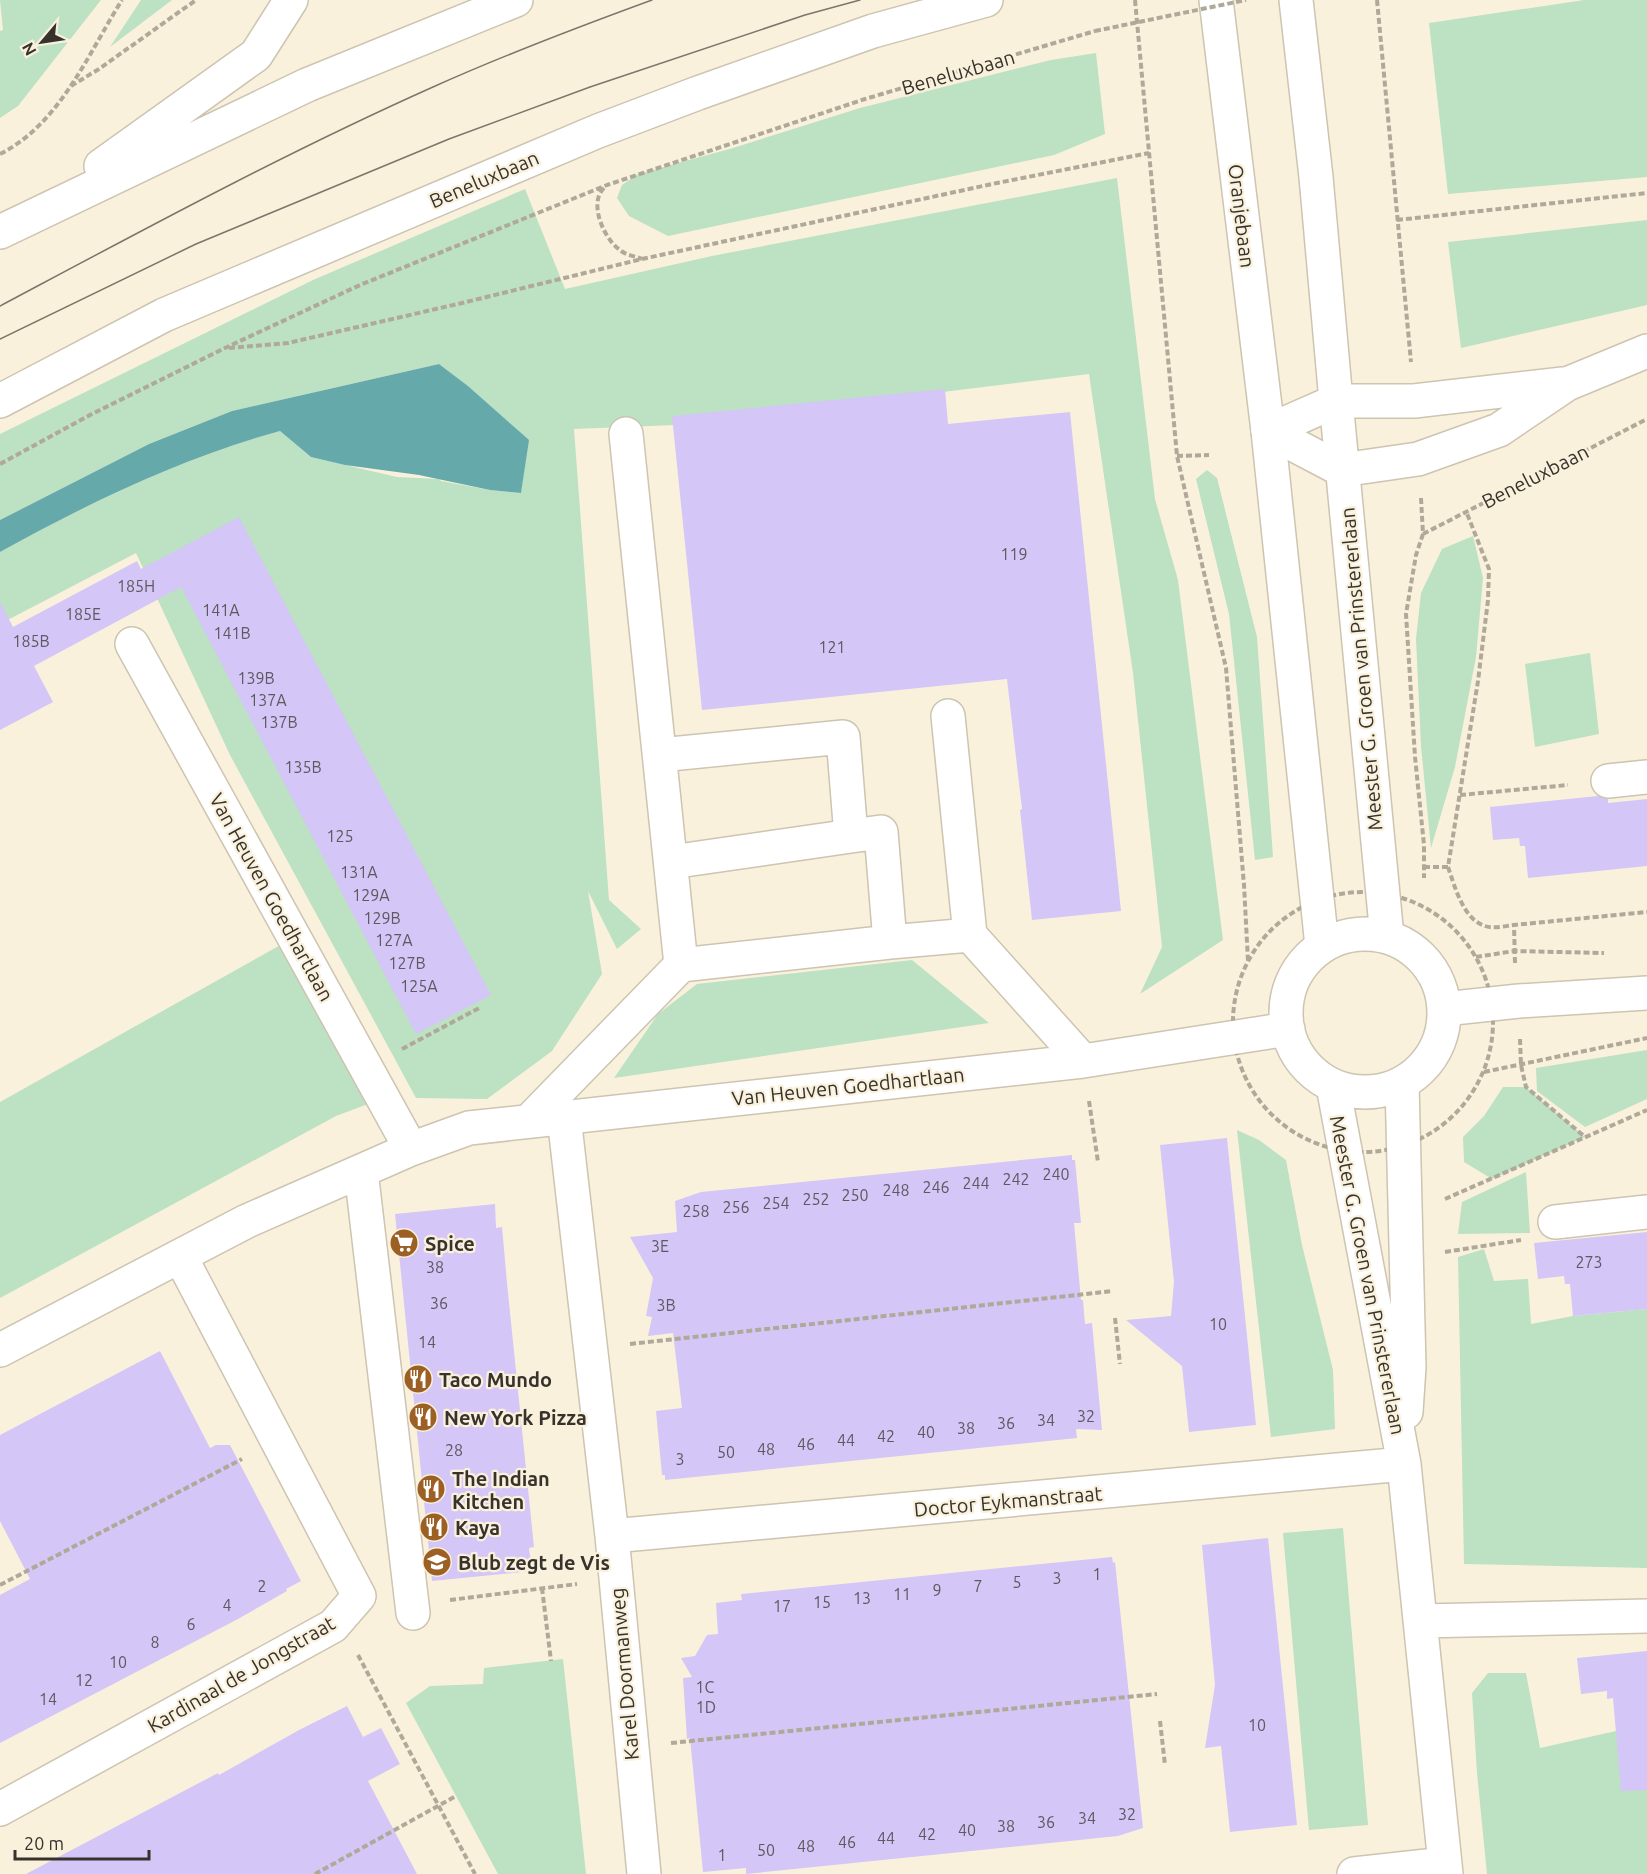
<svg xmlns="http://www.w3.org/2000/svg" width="1647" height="1874" font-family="Ubuntu,sans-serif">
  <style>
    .green { fill: #bce1c3 }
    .water { fill: #66a9ab }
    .building { fill: #d4c6f7 }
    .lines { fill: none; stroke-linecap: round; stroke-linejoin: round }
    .minor-casing { stroke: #cdc4b1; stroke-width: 36 }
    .major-casing { stroke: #cdc4b1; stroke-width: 36 }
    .path { stroke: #b0a899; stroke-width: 4; stroke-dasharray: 6 3; stroke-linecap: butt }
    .minor { stroke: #fff; stroke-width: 33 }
    .major { stroke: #fff; stroke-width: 33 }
    .tram { stroke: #7b756a; stroke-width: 1.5 }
    .path-bridge { stroke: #b0a899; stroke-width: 4; stroke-dasharray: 6 3; stroke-linecap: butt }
    .labels { text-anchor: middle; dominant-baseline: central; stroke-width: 4.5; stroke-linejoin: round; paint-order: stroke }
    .number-label { font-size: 16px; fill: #5e585f }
    .street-label { font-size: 20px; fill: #37332c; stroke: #faf1dd }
    .poi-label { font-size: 20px; font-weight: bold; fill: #37332c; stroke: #faf1dd; text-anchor: start }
  </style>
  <rect width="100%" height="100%" fill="#faf1dd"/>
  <!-- green -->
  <path class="green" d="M 0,0 L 101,0 L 18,106 L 0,118 L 0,31 L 3,30 Z
    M 141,0 L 172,0 L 110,47 Z
    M 1584,0 L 1647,0 L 1647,177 L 1448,194 L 1429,23 Z
    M 1096,53 L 1105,134 L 1054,155 L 668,236 L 629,216 L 617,198 L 622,185 L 638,174 L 733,148 L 860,108 L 1051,60 Z
    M 1117,178 L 1155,499 L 1178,580 L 1223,940 L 1140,994 L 1162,947 L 1133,673 L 1089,374 L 675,425 L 574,429 L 609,900 L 641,929 L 617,949 L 588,891 L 602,974 L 552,1051 L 487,1099 L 416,1098 L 230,755 L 136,553 L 0,624 L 0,552 C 89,503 181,458 280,431 L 311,457 L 397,477 L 439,479 L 441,481 L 490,490 L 521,493 L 528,440 L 468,386 L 439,364 L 232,411 L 149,444 L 0,520 L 0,434 L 313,280 L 525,189 L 565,289 L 712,256 Z
    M 1647,220 L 1647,305 L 1461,348 L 1448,242 Z
    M 1207,470 L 1217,478 L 1257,637 L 1273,857 L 1255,860 L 1229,614 L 1196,479 Z
    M 1473,536 L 1483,578 L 1476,657 L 1455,767 L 1431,848 L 1421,746 L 1416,639 L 1421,593 L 1442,549 Z
    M 1590,653 L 1599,734 L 1535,747 L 1525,664 Z
    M 284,943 L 376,1101 L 336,1116 L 0,1298 L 0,1102 Z
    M 912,960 L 989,1023 L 614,1078 L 658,1014 L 697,984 Z
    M 1647,1050 L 1647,1099 L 1585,1127 L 1537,1091 L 1536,1068 Z
    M 1503,1087 L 1526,1087 L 1585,1137 L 1492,1179 L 1464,1162 L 1463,1137 L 1484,1116 Z
    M 1237,1130 L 1259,1140 L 1286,1160 L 1302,1245 L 1333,1370 L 1335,1429 L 1271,1437 Z
    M 1526,1172 L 1530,1233 L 1458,1234 L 1462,1202 Z
    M 1484,1249 L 1494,1281 L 1528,1279 L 1531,1324 L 1573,1316 L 1647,1309 L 1647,1568 L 1464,1564 L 1458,1257 Z
    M 1343,1528 L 1368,1825 L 1309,1830 L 1283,1533 Z
    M 563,1659 L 586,1874 L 498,1874 L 406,1703 L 430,1686 L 483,1684 L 484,1668 Z
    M 1488,1673 L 1526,1673 L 1540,1748 L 1616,1731 L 1647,1728 L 1647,1874 L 1487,1874 L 1477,1773 L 1472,1693 Z"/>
  <!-- water -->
  <path class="water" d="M 439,364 L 468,386 L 529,440 L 521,493 L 490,490 L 419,475 L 345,465 L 311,457 L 280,431 C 181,458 89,503 0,552 L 0,520 L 149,444 L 232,411 Z"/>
  <!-- building -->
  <path class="building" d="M 945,389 L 948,424 L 1070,412 L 1121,911 L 1032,920 L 1020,810 L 1022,809 L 1007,679 L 702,710 L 672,416 Z
    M 239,517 L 491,995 L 416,1034 L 181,587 L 34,666 L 53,702 L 0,730 L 0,602 L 13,627 L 137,561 L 141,569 Z
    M 1598,796 L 1608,799 L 1608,803 L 1647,799 L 1647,866 L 1528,878 L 1525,846 L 1520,846 L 1519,838 L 1493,840 L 1490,807 Z
    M 1227,1138 L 1256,1425 L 1189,1432 L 1182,1366 L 1126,1320 L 1171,1316 L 1174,1282 L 1160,1145 Z
    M 1072,1155 L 1072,1160 L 1075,1160 L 1081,1223 L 1074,1223 L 1081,1300 L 1083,1300 L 1085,1324 L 1092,1323 L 1102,1430 L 1076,1429 L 1077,1438 L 665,1480 L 665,1475 L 662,1475 L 656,1411 L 682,1408 L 673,1333 L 648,1336 L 652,1317 L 646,1316 L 653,1278 L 630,1237 L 677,1232 L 675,1201 L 701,1192 Z
    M 495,1204 L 496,1228 L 502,1227 L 507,1283 L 534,1547 L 529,1548 L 532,1571 L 432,1581 L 395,1214 Z
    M 1647,1232 L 1647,1309 L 1573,1316 L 1570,1284 L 1565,1284 L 1564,1276 L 1538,1279 L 1534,1243 Z
    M 160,1351 L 210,1448 L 216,1445 L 230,1445 L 301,1581 L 286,1589 L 287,1591 L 238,1619 L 0,1743 L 0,1595 L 30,1579 L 0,1521 L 0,1435 Z
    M 1268,1538 L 1297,1825 L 1230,1832 L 1221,1746 L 1205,1748 L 1215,1685 L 1202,1545 Z
    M 1112,1557 L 1113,1563 L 1115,1562 L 1143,1828 L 1118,1836 L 746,1874 L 746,1868 L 703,1872 L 690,1738 L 687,1739 L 683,1678 L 692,1677 L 681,1658 L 695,1656 L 707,1635 L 718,1634 L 716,1603 L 742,1600 L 741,1594 Z
    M 1647,1651 L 1647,1790 L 1621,1791 L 1613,1698 L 1607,1699 L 1607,1691 L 1581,1694 L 1577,1658 Z
    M 347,1706 L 363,1737 L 381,1728 L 400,1764 L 368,1781 L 417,1874 L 26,1874 L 218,1773 L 219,1775 L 299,1730 Z"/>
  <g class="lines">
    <!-- minor casing -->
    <g class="minor-casing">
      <path id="minor" d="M 1336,401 L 1387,937
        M 1268,431 L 1322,946
        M 626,434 L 681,965
        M 132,644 L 411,1149
        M 948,716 L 970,935 L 1083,1061
        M 660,755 L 843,737 L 851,836 L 671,862
        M 1608,781 L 1647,777
        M 851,836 L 881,832 L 890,942
        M1286 1013a79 79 0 1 1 158 0a79 79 0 1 1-158 0Z
        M 1444,1009 L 1519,1001 L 1647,993
        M 1402,1083 L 1409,1367 L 1406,1412
        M 1333,1086 L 1404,1464 L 1446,1874
        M 564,1117 L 612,1536 L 644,1874
        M 530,1120 L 681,965 L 890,942 L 970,935
        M 361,1171 L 413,1613
        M 1555,1222 L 1647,1212
        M 0,1350 L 247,1221 L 411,1149 L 469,1128 L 1083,1061 L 1288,1029
        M 612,1536 L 1404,1464
        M 1420,1621 L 1647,1616
        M 0,1809 L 333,1626 L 359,1596 L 180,1256
        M 1354,1874 L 1445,1864"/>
    </g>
    <!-- major casing -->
    <g class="major-casing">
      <path id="major" d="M 1216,0 L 1268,431
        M 1296,0 L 1316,177 L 1336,401
        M 101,166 L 256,55 L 291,0
        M 0,232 L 307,85 L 516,0
        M 0,401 L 164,315 L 598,131 L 698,93 L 873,31 L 986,0
        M 1268,431 L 1342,470 L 1418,459 L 1499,430 L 1567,384 L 1647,351
        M 1268,431 L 1336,401 L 1414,401 L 1563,384"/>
    </g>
    <!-- path -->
    <path class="path" d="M 1135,0 L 1177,456 L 1226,668 L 1244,885 L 1248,961
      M 1377,0 L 1411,362
      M 71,86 L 99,69 L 196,0
      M 0,154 C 60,124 88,54 122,0
      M 604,188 C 588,203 604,239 620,250 C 625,255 635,256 642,259
      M 1397,220 L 1647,193
      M 229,348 L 288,343 L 462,303 L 642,259 L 997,183 L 1149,153
      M 1177,456 L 1209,455
      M 0,464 L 90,415 L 225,348 L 360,285 L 607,185 L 865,99 L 1095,31
      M 1421,498 L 1423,534 L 1416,555 L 1406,614 L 1415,757 L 1424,845 L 1424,878
      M 1423,534 L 1647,419
      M 1460,795 L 1568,785
      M 1424,867 L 1448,867 L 1478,681 L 1488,600 L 1489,569 L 1466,511
      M 1448,867 C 1455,887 1463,919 1485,926 C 1493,929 1505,926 1514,925
      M1233 1022a130 130 0 1 1 260 0a130 130 0 1 1-260 0Z
      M 1476,957 L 1514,951 L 1604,953
      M 1515,963 L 1514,925 L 1647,912
      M 1520,1039 L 1521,1065 L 1526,1087 L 1585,1137
      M 402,1049 L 481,1007
      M 1484,1072 L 1647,1038
      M 1089,1101 L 1098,1162
      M 1445,1199 L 1647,1110
      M 1445,1252 L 1521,1240
      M 1115,1318 L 1120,1364
      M 630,1344 L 1113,1291
      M 0,1585 L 242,1459
      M 542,1588 L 551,1661
      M 450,1600 L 577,1584
      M 358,1655 L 475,1874
      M 1160,1721 L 1165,1765
      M 671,1743 L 1157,1694
      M 315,1874 L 456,1796"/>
    <!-- minor -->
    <use href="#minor" class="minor"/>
    <!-- major -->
    <use href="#major" class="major"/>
    <!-- tram -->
    <path class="tram" d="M 0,306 C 143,230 285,153 433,87 C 504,55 578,27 652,0
      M 0,339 L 196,244 L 449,139 L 590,87 L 805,15 L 860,0"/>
    <!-- path-bridge -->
    <path class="path-bridge" d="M 1095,31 L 1246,0"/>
  </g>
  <!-- icons -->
  <defs>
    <g id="supermarket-disc" transform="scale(1.5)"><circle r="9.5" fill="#9c5f24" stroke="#faf1dd"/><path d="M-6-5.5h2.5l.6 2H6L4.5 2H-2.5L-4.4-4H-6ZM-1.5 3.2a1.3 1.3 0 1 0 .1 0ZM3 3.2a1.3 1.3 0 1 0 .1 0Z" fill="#fff"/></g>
    <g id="restaurant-disc" transform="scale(1.5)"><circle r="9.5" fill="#9c5f24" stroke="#faf1dd"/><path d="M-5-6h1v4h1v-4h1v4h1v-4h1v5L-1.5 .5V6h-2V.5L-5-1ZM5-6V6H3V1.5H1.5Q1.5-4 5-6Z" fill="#fff"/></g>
    <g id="school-disc" transform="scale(1.5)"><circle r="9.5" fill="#9c5f24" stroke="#faf1dd"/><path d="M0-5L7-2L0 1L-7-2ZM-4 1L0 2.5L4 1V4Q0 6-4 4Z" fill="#fff"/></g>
  </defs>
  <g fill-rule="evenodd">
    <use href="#supermarket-disc" x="404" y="1243"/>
    <use href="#restaurant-disc" x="418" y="1379"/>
    <use href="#restaurant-disc" x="423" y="1417"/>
    <use href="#restaurant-disc" x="431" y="1489"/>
    <use href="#restaurant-disc" x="434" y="1527"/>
    <use href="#school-disc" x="437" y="1562"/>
  </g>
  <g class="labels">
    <!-- number labels -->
    <g class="number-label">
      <text x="1014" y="554">119</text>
      <text x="136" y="586">185H</text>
      <text x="221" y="610">141A</text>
      <text x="83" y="614">185E</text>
      <text x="232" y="633">141B</text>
      <text x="31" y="641">185B</text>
      <text x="832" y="647">121</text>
      <text x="256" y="678">139B</text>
      <text x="268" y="700">137A</text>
      <text x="279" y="722">137B</text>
      <text x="303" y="767">135B</text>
      <text x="340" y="836">125</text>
      <text x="359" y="872">131A</text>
      <text x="371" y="895">129A</text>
      <text x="382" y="918">129B</text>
      <text x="394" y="940">127A</text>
      <text x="407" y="963">127B</text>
      <text x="419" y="986">125A</text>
      <text x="1056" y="1174">240</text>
      <text x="1016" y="1179">242</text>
      <text x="976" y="1183">244</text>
      <text x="936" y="1187">246</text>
      <text x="896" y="1190">248</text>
      <text x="855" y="1195">250</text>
      <text x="816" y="1199">252</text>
      <text x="776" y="1203">254</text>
      <text x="736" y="1207">256</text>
      <text x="696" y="1211">258</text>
      <text x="660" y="1246">3E</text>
      <text x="1589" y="1262">273</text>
      <text x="435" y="1267">38</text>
      <text x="439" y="1303">36</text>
      <text x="666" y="1305">3B</text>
      <text x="1218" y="1324">10</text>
      <text x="427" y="1342">14</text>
      <text x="1086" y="1416">32</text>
      <text x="1046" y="1420">34</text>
      <text x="1006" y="1423">36</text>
      <text x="966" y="1428">38</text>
      <text x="926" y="1432">40</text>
      <text x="886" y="1436">42</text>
      <text x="846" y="1440">44</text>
      <text x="806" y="1444">46</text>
      <text x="766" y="1449">48</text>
      <text x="454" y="1450">28</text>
      <text x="726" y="1452">50</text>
      <text x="680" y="1459">3</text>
      <text x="1097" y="1574">1</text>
      <text x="1057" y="1578">3</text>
      <text x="1017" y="1582">5</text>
      <text x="262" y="1586">2</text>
      <text x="978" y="1586">7</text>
      <text x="937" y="1590">9</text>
      <text x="902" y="1594">11</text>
      <text x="862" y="1598">13</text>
      <text x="822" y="1602">15</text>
      <text x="227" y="1605">4</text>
      <text x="782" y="1606">17</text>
      <text x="191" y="1624">6</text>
      <text x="155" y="1642">8</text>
      <text x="118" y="1662">10</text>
      <text x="84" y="1680">12</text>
      <text x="705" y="1687">1C</text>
      <text x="48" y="1699">14</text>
      <text x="706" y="1707">1D</text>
      <text x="1257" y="1725">10</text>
      <text x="1127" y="1814">32</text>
      <text x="1087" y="1818">34</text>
      <text x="1046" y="1822">36</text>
      <text x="1006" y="1826">38</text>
      <text x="967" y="1830">40</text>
      <text x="927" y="1834">42</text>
      <text x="886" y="1838">44</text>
      <text x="847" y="1842">46</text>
      <text x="806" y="1846">48</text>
      <text x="766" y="1850">50</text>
      <text x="722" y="1855">1</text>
    </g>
    <!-- street labels -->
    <g class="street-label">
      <text transform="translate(958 72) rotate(-16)">Beneluxbaan</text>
      <text transform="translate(484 179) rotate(-23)">Beneluxbaan</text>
      <text transform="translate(1242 216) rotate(83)">Oranjebaan</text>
      <text transform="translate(1535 476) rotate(-27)">Beneluxbaan</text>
      <text transform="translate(1361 669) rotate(-95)">Meester G. Groen van Prinstererlaan</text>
      <text transform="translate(272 897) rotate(61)">Van Heuven Goedhartlaan</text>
      <text transform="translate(848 1086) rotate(-6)">Van Heuven Goedhartlaan</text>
      <text transform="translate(1368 1275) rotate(79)">Meester G. Groen van Prinstererlaan</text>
      <text transform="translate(1008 1501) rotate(-5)">Doctor Eykmanstraat</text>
      <text transform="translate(241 1674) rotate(-30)">Kardinaal de Jongstraat</text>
      <text transform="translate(624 1674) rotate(-95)">Karel Doormanweg</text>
    </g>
    <!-- poi labels -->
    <g class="poi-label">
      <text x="425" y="1243">Spice</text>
      <text x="439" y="1379">Taco Mundo</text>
      <text x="444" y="1417">New York Pizza</text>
      <text x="452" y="1478">The Indian<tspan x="452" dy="23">Kitchen</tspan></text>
      <text x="455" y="1527">Kaya</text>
      <text x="458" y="1562">Blub zegt de Vis</text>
    </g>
  </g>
  <!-- north arrow -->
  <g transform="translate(42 42) rotate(241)" stroke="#faf1dd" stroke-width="4.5" paint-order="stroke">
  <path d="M0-4.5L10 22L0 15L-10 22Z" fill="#37332c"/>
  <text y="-9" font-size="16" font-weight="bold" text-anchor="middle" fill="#37332c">N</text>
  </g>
  <!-- scale -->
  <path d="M15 1850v9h134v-9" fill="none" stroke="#37332c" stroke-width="3"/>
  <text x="24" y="1850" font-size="18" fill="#37332c" stroke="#faf1dd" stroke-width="4.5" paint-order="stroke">20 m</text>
</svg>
